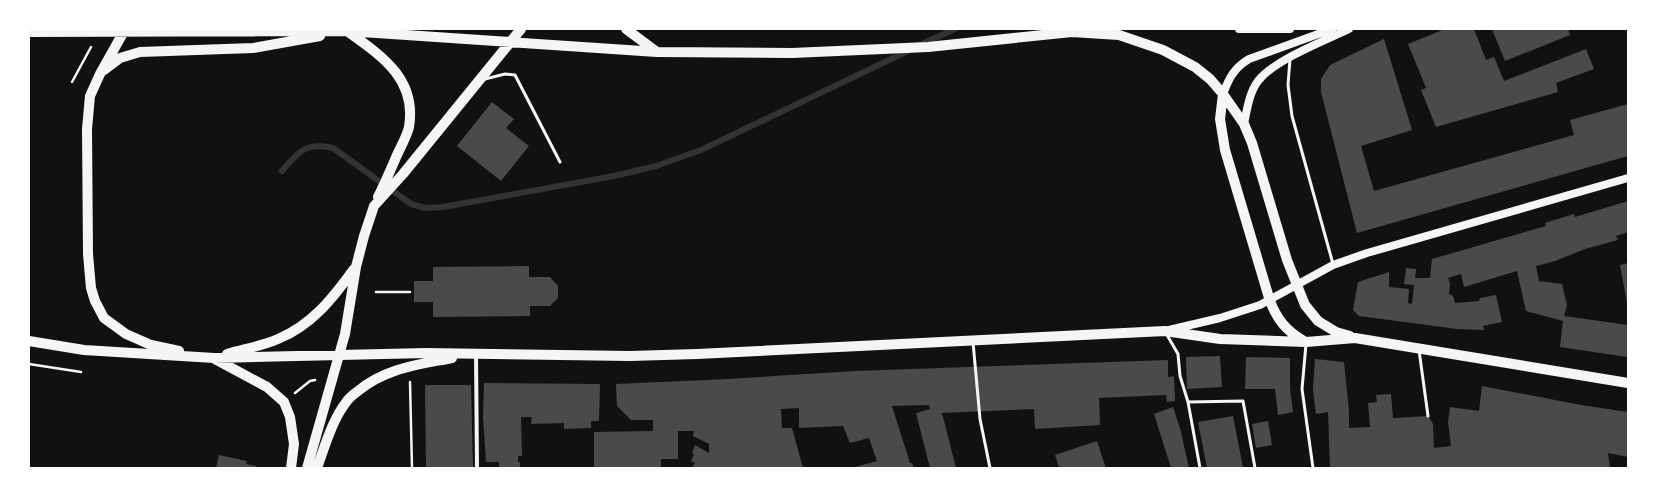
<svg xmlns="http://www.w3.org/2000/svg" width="1657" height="497" font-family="'Archivo Narrow',sans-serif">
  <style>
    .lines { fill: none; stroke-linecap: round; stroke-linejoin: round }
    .stream { stroke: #333; stroke-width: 6 }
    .building { fill: #4a4a4a }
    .path { stroke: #f5f5f5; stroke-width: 2.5 }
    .service { stroke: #f5f5f5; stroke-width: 3 }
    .minor { stroke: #f5f5f5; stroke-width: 4 }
    .secondary { stroke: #f5f5f5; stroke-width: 8 }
    .primary { stroke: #f5f5f5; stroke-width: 10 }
  </style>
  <rect width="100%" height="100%" fill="#111"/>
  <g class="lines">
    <!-- stream -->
    <path class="stream" d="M 920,45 L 955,29
      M 282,171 C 298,152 306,142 333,148 L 411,204 L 425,208 L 443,207 L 614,176 L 656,166 L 701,150 L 910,50"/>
  </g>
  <!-- building -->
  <path class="building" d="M 1445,29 L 1474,29 L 1486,60 L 1494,57 L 1504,81 L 1586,49 L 1594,69 L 1556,83 L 1558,92 L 1436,127 L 1421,90 L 1426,88 L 1408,44 Z
    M 1492,29 L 1568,29 L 1570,35 L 1505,61 Z
    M 1384,39 L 1412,130 L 1361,146 L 1374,191 L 1574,135 L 1570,120 L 1628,104 L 1628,156 L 1357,233 L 1321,92 L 1321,79 L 1330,65 Z
    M 492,102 L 514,119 L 506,128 L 529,146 L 501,181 L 457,146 Z
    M 1628,201 L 1628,232 L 1616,236 L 1618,240 L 1585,249 L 1555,261 L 1536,266 L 1539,281 L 1562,284 L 1567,305 L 1564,316 L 1628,325 L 1627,357 L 1560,347 L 1563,321 L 1526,311 L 1517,271 L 1464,287 L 1461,274 L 1448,278 L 1450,284 L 1449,294 L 1453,296 L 1455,303 L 1479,301 L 1480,298 L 1496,295 L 1502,322 L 1483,326 L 1484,330 L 1457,329 L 1359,316 L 1353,310 L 1358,282 L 1389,272 L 1389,287 L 1409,289 L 1408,303 L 1412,304 L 1414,285 L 1404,284 L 1406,268 L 1416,269 L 1415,278 L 1430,278 L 1432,259 L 1546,226 L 1545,223 L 1574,214 L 1575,217 Z
    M 1628,263 L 1628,303 L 1627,303 L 1620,265 Z
    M 529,266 L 529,277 L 550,277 L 558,286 L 558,298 L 550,306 L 530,306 L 530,316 L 433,317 L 433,302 L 414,302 L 414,281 L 433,281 L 433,267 Z
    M 1220,356 L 1222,387 L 1187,389 L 1186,357 Z
    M 1246,357 L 1290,358 L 1290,388 L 1293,412 L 1278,415 L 1275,389 L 1245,389 Z
    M 1315,359 L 1344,362 L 1349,411 L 1349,428 L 1370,427 L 1368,403 L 1377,402 L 1376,395 L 1391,394 L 1393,418 L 1428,416 L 1433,424 L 1434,448 L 1451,446 L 1448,422 L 1450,407 L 1479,411 L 1482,386 L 1581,405 L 1628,412 L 1628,457 L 1608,453 L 1610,468 L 1330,468 L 1328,412 L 1316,414 L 1313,390 Z
    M 1168,360 L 1168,377 L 1174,376 L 1175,401 L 1167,402 L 1166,395 L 1099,398 L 1100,425 L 1035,429 L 1034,409 L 942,413 L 956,468 L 930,468 L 916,413 L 930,409 L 929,405 L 892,406 L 910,463 L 912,463 L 914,468 L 851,468 L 877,461 L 869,438 L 850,443 L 843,426 L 799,428 L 799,408 L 781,409 L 782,428 L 792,428 L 803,468 L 692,468 L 695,463 L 691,461 L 694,454 L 692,453 L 695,445 L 709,453 L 709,444 L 693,436 L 694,431 L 678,431 L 678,459 L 661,459 L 661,468 L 594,468 L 594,432 L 653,431 L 653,420 L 631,420 L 617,406 L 616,384 L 728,379 L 855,371 Z
    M 484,383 L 600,384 L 599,421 L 591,421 L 591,428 L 564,429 L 564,423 L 531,424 L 532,417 L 521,417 L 522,456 L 518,456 L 518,462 L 520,462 L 520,468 L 499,468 L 499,462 L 486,462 L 483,417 Z
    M 425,385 L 471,385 L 473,468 L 426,468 Z
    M 1173,407 L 1180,428 L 1189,468 L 1171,468 L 1154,414 Z
    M 1233,416 L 1243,468 L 1207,468 L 1198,422 Z
    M 1268,421 L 1272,445 L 1256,448 L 1252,424 Z
    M 1097,441 L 1106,468 L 1059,468 L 1055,455 Z
    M 219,455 L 247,461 L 246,464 L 256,466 L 256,468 L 216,468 Z"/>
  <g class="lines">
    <!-- path -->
    <path class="path" d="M 72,82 L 91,47
      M 376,292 L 410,292
      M 29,364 L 81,372
      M 410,382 L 412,468
      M 295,393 L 310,381 L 315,380"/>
    <!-- service -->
    <path class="service" d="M 1290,59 L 1288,85 L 1292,116 L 1333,264
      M 485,79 L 505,74 L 515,75 L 560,162
      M 1167,335 L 1178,354 L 1180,376 L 1188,402 L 1200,468
      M 973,342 L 980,419 L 990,468
      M 1306,344 L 1302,389 L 1313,468
      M 1419,350 L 1428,416
      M 1188,402 L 1243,401 L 1255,468"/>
    <!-- minor -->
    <path class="minor" d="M 476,354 L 477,468"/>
    <!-- secondary -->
    <path class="secondary" d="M 1239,29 L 1290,29
      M 1223,94 C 1229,78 1234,68 1249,59 L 1332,29
      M 1244,124 C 1247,110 1249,93 1258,81 C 1274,60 1324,41 1349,29
      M 1169,330 L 1220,318 L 1260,305 L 1333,265 L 1367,253 L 1628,178"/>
    <!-- primary -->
    <path class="primary" d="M 626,29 L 657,52
      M 347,31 C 382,56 417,79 409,127 C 407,136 401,146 397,155 C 391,169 385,183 378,197
      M 29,32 L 347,31 L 657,52 L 792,53 L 928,47 L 1072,32 L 1119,35 L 1163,50 L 1195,67 L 1210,79 L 1223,94 L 1244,124 L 1252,143 L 1287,260 L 1305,305 L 1318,321 L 1336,332 L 1350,336
      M 123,33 L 100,74 L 90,96 L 87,129 L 88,254 L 91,288 L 95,301 L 104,318 L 126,334 L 151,345 L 179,351
      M 104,70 L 120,58 L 140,52 L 253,48 L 320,36
      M 1223,94 L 1220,119 L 1225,150 L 1270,301 C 1277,319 1286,331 1304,341
      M 29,341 L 84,350 L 214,358 L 426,353 L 630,356 L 697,354 L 1165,331 L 1220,339 L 1306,342 L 1355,338 L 1628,383
      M 227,354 C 244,349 262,346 278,339 C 312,325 333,298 354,269
      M 215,359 L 267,387 L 284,402 L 290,417 L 294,444 L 291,468
      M 307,468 L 345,334 L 356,267 L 364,236 L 374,206 L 403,174 L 521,29
      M 317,468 C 325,446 332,420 347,401 C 350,397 354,394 358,391 C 386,368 417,365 452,358"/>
  </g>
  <!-- border -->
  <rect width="1657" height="497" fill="none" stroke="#ffffff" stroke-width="60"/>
</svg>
